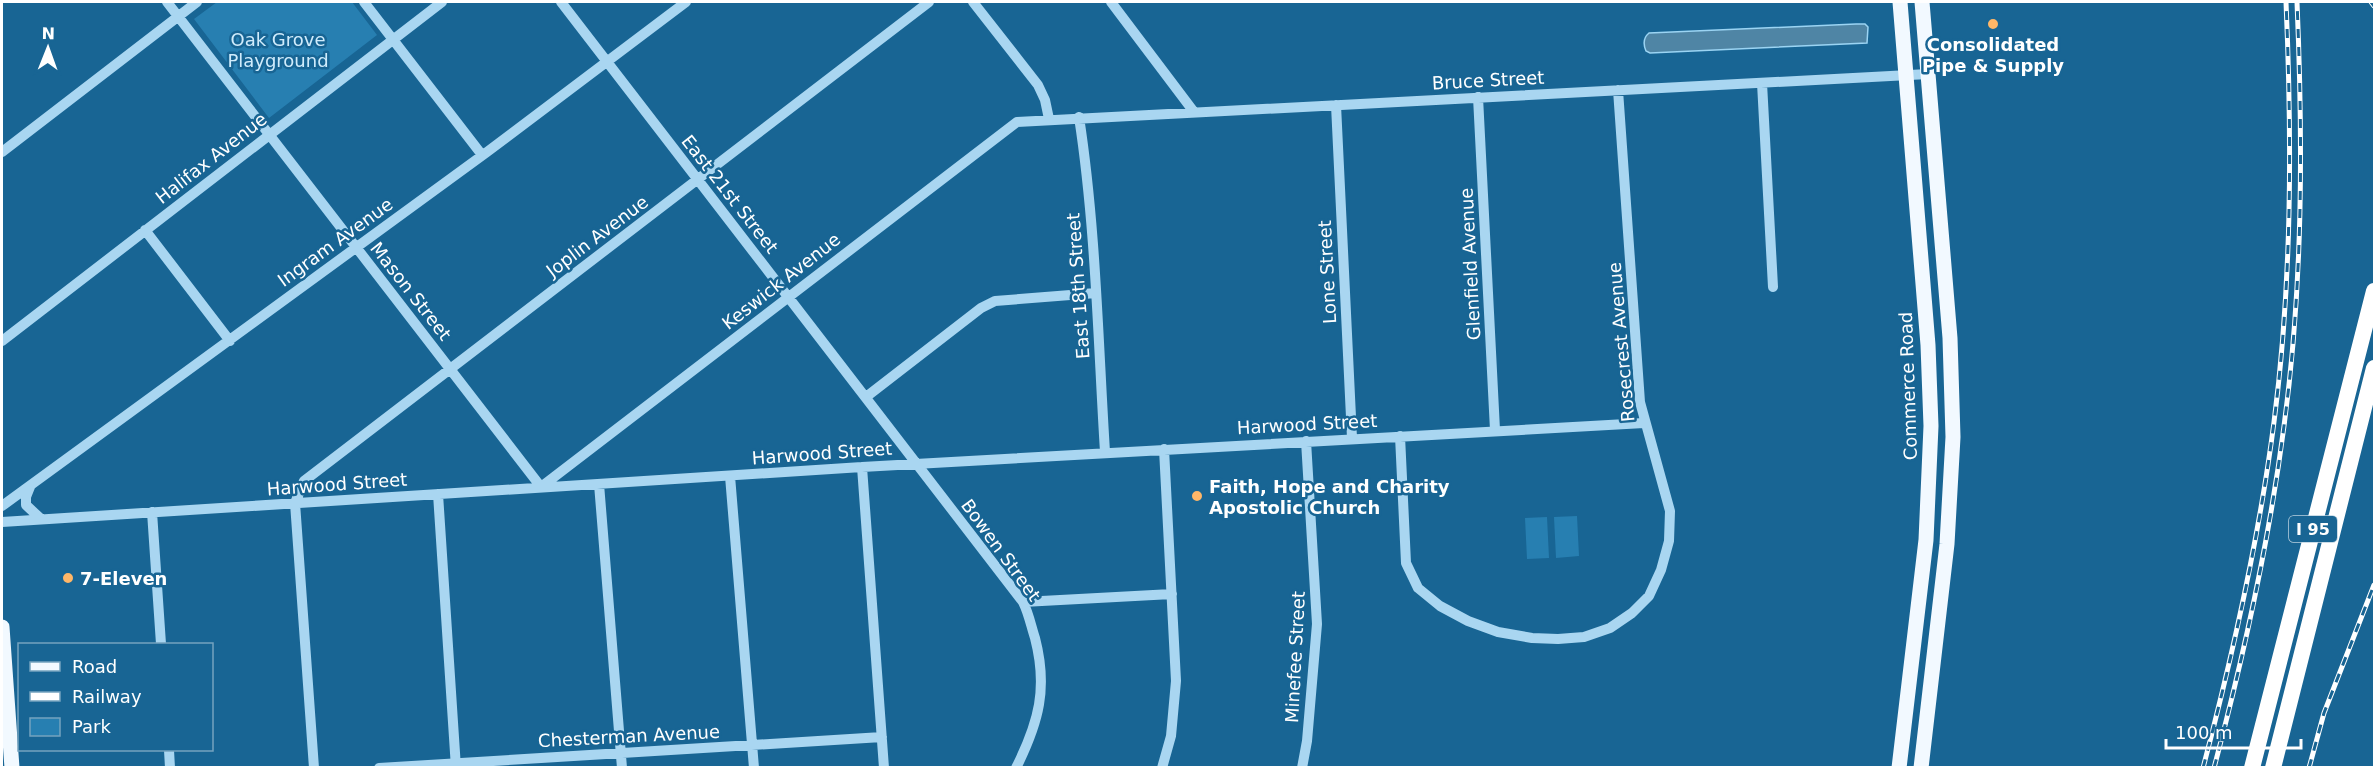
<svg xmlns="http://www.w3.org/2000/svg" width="2376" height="769" font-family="'DejaVu Sans',sans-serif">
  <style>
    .green { fill: #277fb1 }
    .water { fill: #4f85a5; stroke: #9bd4f3; stroke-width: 1.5 }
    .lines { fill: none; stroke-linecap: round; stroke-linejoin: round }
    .minor { stroke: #a9d6f1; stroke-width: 10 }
    .major { stroke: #f2f9ff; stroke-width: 15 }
    .highway { stroke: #fff; stroke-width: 16 }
    .rail-casing { stroke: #fff; stroke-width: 5 }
    .rail { stroke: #186594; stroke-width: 3; stroke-dasharray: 9; stroke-linecap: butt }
    .poi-dot { fill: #ffb768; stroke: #186594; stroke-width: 2 }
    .labels { text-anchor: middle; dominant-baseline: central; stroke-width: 5; stroke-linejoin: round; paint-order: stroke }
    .shield { fill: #186594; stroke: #bad1df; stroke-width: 1.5 }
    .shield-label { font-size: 16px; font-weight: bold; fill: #fff }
    .park-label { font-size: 18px; fill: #d0ecfc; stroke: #186594 }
    .poi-label { font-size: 18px; font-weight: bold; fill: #fff; stroke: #186594; text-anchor: start }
    .street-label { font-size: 18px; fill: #fff; stroke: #186594 }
  </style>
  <rect width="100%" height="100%" fill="#186594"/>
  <!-- green -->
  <path class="green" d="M 217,2 L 352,2 L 377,35 L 269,118 L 194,19 Z
    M 1577,516 L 1579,556 L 1556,558 L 1554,517 Z
    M 1547,517 L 1549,558 L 1527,559 L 1525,518 Z"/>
  <!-- water -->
  <path class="water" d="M 1856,24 L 1865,24 L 1868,27 L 1867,43 L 1650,53 L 1646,51 C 1643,44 1643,38 1649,33 Z"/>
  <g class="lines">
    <!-- minor -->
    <path class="minor" d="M 167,2 L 541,487 L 1017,122 L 1928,74
      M 364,2 L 482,155
      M 561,2 L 1023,602 C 1029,614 1031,626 1035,638 C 1048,688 1039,722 1016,768
      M 973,2 L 1038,85 L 1045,100 L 1049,119
      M 1111,2 L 1194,112
      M 1762,83 L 1773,287
      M 1478,97 L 1495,430
      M 1336,105 L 1352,438
      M 1079,117 C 1096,228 1098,341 1105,452
      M 2,152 L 197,2
      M 145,230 L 230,341
      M 2,341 L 442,2
      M 866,397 L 981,308 L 995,301 L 1096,293
      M 1400,436 L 1406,563 L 1418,588 L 1440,606 L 1468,621 L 1498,632 L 1532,638 L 1558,639 L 1584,637 L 1610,628 L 1632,613 L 1649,596 L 1661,570 L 1669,541 L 1670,511 L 1640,402 L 1618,90
      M 862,467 L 884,768
      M 730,476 L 754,768
      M 599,484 L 622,768
      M 30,487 L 26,497 L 26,505 L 41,519
      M 438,494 L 456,768
      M 2,506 L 487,152 L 686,2
      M 152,512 L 161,644
      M 2,522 L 862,467 L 1644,423
      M 1023,602 L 1172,594
      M 169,750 L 170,768
      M 314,768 L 295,503 L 304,481 L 929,2
      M 379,768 L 882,737
      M 1162,768 L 1171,736 L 1176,681 L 1164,449
      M 1302,768 L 1307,741 L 1317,624 L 1306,441"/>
    <!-- major -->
    <path class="major" d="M 2,627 L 12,768
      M 1899,768 L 1926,540 L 1931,426 L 1928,345 L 1900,2
      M 1921,768 L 1947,544 L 1953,437 L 1950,338 L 1922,2"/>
    <!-- highway -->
    <path class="highway" d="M 2252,768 L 2374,291
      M 2273,768 L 2374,368"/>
    <!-- rail casing -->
    <g class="rail-casing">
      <path id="rail" d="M 2371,2 L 2374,6
        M 2203,768 C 2233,654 2259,539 2274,422 C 2292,283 2292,141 2286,2
        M 2214,768 C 2244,655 2269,542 2284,426 C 2303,285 2303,143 2297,2
        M 2309,768 L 2324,713 L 2374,585"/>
    </g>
    <!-- rail -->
    <use href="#rail" class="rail"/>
  </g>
  <!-- markers -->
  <g class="poi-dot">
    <circle cx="1993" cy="24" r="6"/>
    <circle cx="1197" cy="496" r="6"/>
    <circle cx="68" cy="578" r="6"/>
  </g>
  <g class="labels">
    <!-- shield labels -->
    <rect class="shield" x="2289" y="516" width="48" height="26" rx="4.5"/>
    <g class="shield-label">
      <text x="2313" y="529">I 95</text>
    </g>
    <!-- park labels -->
    <g class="park-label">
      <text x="278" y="39">Oak Grove<tspan x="278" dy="21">Playground</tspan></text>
    </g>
    <!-- poi labels -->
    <g class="poi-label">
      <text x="1993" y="44" text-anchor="middle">Consolidated<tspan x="1993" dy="21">Pipe &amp; Supply</tspan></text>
      <text x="1209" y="486">Faith, Hope and Charity<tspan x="1209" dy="21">Apostolic Church</tspan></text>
      <text x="80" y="578">7-Eleven</text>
    </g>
    <!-- street labels -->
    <g class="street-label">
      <text transform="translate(1488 80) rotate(-3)">Bruce Street</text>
      <text transform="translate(211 158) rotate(-38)">Halifax Avenue</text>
      <text transform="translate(730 194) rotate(52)">East 21st Street</text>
      <text transform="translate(597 236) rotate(-37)">Joplin Avenue</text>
      <text transform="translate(335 242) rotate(-36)">Ingram Avenue</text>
      <text transform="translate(1470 264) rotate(-93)">Glenfield Avenue</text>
      <text transform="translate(1327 272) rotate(-93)">Lone Street</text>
      <text transform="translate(781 281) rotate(-38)">Keswick Avenue</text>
      <text transform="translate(1078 286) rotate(-94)">East 18th Street</text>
      <text transform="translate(411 291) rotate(52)">Mason Street</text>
      <text transform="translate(1621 342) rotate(-95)">Rosecrest Avenue</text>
      <text transform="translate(1908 386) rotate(-92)">Commerce Road</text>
      <text transform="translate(1307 424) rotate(-3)">Harwood Street</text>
      <text transform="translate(822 453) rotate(-4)">Harwood Street</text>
      <text transform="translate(337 484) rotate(-4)">Harwood Street</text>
      <text transform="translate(1001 550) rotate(54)">Bowen Street</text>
      <text transform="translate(1295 657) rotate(-87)">Minefee Street</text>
      <text transform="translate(629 736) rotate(-3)">Chesterman Avenue</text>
    </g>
  </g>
  <!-- border -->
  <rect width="2376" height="769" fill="none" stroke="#ffffff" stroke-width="6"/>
  <!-- legend -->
  <rect x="18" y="643" width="195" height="108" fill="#186594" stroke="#74a3bf" stroke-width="1.5"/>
  <rect x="30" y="662" width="30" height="9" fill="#f2f9ff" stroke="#74a3bf" stroke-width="1.5"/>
  <text x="72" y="673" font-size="18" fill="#ffffff">Road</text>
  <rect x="30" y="692" width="30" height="9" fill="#ffffff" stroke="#74a3bf" stroke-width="1.5"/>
  <text x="72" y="703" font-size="18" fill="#ffffff">Railway</text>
  <rect x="30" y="718" width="30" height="18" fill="#277fb1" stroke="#74a3bf" stroke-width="1.5"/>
  <text x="72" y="733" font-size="18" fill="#ffffff">Park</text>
  <!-- north arrow -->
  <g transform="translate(48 48) rotate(1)" stroke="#186594" stroke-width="4.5" paint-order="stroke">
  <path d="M0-4.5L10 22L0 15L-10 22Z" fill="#ffffff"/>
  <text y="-9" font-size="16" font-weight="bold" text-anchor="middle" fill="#ffffff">N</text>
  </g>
  <!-- scale -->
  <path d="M2166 739v9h135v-9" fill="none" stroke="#ffffff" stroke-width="3"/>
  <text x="2175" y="739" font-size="18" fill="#ffffff" stroke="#186594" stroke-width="4.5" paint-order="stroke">100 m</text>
</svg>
